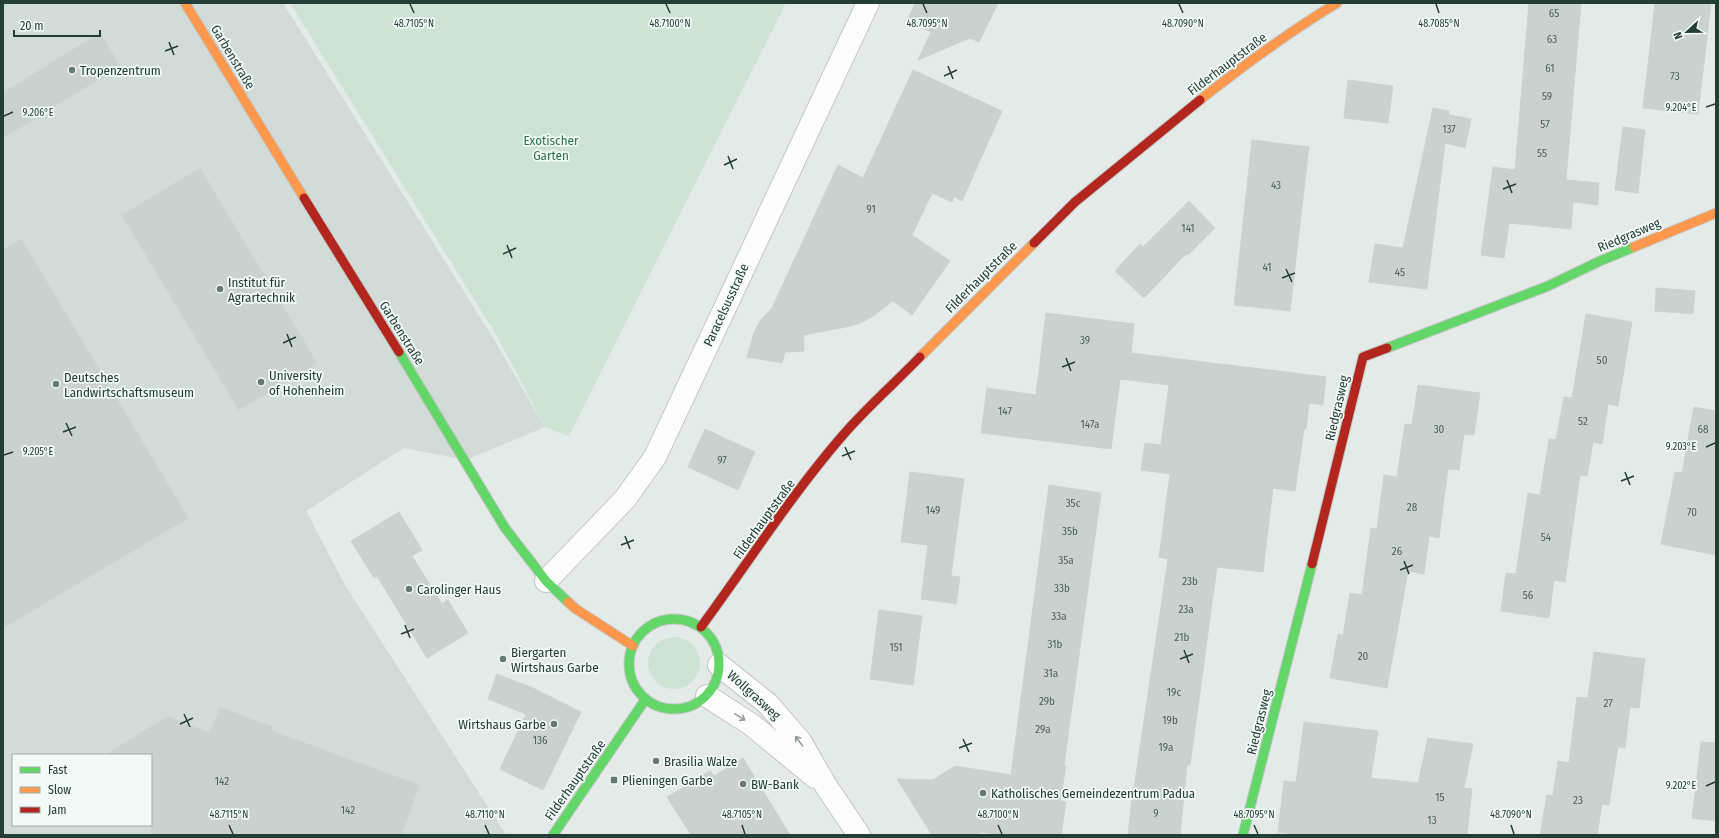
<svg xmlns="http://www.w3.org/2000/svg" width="1719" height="838" font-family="'Fira Sans Condensed',sans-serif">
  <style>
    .built { fill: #d2dbd7; fill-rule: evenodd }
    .green { fill: #cde3d4 }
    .building { fill: #cbd1cf; stroke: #cdd3d0 }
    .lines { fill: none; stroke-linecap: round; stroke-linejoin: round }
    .street-casing { stroke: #c1c7c4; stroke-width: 24 }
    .fast-casing { stroke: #c0c7c4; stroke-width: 11 }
    .slow-casing { stroke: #c0c7c4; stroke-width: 11 }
    .jam-casing { stroke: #c0c7c4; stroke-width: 11 }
    .street { stroke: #fbfcfb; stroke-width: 22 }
    .fast { stroke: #63d668; stroke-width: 9 }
    .slow { stroke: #ff974d; stroke-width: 9 }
    .jam { stroke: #b3261e; stroke-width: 9 }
    .oneway { stroke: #8e9d98 }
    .ticks { fill: none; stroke: #223e36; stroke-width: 1.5 }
    .poi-dot { fill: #667a74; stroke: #f3f9f6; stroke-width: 1.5 }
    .labels { text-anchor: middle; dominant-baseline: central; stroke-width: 3.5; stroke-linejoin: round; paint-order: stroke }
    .number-label { font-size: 11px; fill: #4d645d }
    .street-label { font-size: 13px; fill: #223e36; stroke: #f3f9f6 }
    .poi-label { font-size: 13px; fill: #223e36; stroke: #f3f9f6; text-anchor: start }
    .park-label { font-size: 13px; fill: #2b7648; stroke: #f3f9f6 }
    .ticks-label { font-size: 10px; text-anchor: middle; fill: #223e36; stroke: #f3f9f6; stroke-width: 3.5; stroke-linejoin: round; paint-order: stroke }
  </style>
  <rect width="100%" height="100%" fill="#e4eae7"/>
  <!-- built -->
  <path class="built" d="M 3,3 L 283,3 L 493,338 L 545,427 L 466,460 L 404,448 L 306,511 L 345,585 L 506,835 L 3,835 ZM 13,755 L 151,755 L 151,825 L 13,825 Z"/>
  <!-- green -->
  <path class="green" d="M 290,3 L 786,3 L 569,436 L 545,427 L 497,336 Z
    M648 663a26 26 0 1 1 52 0a26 26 0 1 1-52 0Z"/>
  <!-- building -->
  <path class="building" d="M 915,3 L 998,3 L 979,42 L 970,38 L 918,60 L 931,32 L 907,21 Z
    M 1529,3 L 1581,3 L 1566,180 L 1599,183 L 1598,205 L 1573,202 L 1571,229 L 1509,223 L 1504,258 L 1481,255 L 1493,167 L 1515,170 Z
    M 1655,3 L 1711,3 L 1698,114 L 1643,108 Z
    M 100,33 L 120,66 L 3,138 L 3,93 Z
    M 913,70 L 1002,111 L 962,201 L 954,197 L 952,202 L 932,193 L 912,235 L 950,261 L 912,315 L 893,301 L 872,317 L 860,323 L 846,327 L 804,335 L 804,351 L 785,352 L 782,363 L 747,357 L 754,333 L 760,321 L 772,308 L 838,165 L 863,178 Z
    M 1348,80 L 1393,86 L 1388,123 L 1344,118 Z
    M 1433,108 L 1449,111 L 1449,115 L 1471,119 L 1465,148 L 1445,143 L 1427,289 L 1369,282 L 1375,244 L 1403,248 Z
    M 1623,127 L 1645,130 L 1638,193 L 1615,190 Z
    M 1252,140 L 1309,147 L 1290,311 L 1234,305 Z
    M 200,168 L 317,363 L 239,410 L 122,215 Z
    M 1189,201 L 1215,228 L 1188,255 L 1186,254 L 1144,298 L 1115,271 L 1140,244 L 1143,247 Z
    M 21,239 L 188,518 L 3,628 L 3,250 Z
    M 1656,288 L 1695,291 L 1693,314 L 1655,311 Z
    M 1046,313 L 1134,324 L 1131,353 L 1326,377 L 1323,405 L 1309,403 L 1306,429 L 1304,429 L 1295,491 L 1273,488 L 1263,572 L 1217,567 L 1190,765 L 1187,765 L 1180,835 L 1128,835 L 1133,787 L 1134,788 L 1168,559 L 1159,557 L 1170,474 L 1141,470 L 1145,443 L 1161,445 L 1169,385 L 1120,379 L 1111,449 L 981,433 L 987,388 L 1036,395 Z
    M 1586,314 L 1632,322 L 1618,406 L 1608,404 L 1602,444 L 1593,442 L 1587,476 L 1580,475 L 1565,582 L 1554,580 L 1549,618 L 1501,611 L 1506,573 L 1516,574 L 1528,493 L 1540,495 L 1549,439 L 1556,440 L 1564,397 L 1572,398 Z
    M 1418,385 L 1480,393 L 1474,435 L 1464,434 L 1459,470 L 1448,469 L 1439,538 L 1429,536 L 1424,574 L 1408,571 L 1387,688 L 1330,678 L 1338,634 L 1343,635 L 1350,593 L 1362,595 L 1371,528 L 1377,529 L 1384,475 L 1397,477 L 1405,424 L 1412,425 Z
    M 1694,407 L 1716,411 L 1716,555 L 1661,544 L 1675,472 L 1682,473 Z
    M 705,429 L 755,452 L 738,490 L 688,467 Z
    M 910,472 L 964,479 L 951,576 L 960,577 L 956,604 L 921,599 L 928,545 L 901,542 Z
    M 1049,485 L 1101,493 L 1064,766 L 1066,766 L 1060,801 L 1066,802 L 1061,835 L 998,835 L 982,832 L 978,835 L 932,835 L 897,779 L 933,780 L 955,766 L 1011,775 Z
    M 399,512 L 422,550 L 412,556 L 442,604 L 448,600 L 468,633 L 427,658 L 377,576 L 374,578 L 351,541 Z
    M 879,610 L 922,616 L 913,685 L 870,679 Z
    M 1594,652 L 1645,659 L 1639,708 L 1630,707 L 1625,748 L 1618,747 L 1609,805 L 1602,804 L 1597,835 L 1540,835 L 1547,795 L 1553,796 L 1558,761 L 1569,763 L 1577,697 L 1588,698 Z
    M 497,674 L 533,688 L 581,712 L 543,790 L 500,769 L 526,714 L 488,699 Z
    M 220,708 L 273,727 L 272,731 L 419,785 L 401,835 L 151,835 L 151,755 L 105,755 L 167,717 L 210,733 Z
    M 1304,722 L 1378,731 L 1371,778 L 1418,783 L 1428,738 L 1473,744 L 1464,788 L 1472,789 L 1467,835 L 1303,835 L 1278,832 L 1284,781 L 1296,782 Z
    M 1701,742 L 1716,743 L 1716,821 L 1692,818 Z
    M 743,758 L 790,835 L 691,835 L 667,797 L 710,771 L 714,776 Z"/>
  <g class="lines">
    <!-- street casing -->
    <g class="street-casing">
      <path id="street" d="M 546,581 L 625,499 L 655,457 L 868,3
        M 719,665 L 768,704 L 800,741 L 826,786 L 859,835
        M 707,696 L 752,725 L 815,777"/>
    </g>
    <!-- fast casing -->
    <g class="fast-casing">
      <path id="fast" d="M 1387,348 L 1548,286 L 1600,261 L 1634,247
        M 399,352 L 505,528 L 546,581 L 568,602
        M629 664a45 45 0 1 1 90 0a45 45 0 1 1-90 0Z
        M 553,835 L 645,700
        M 1243,835 L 1312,564"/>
    </g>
    <!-- slow casing -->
    <g class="slow-casing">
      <path id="slow" d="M 185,3 L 304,198
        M 1200,100 C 1244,65 1289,32 1337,3
        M 1634,247 L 1716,213
        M 920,357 L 1034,243
        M 568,602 L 576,609 L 633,646"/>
    </g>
    <!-- jam casing -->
    <g class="jam-casing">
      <path id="jam" d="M 304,198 L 399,352
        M 1034,243 L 1075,202 L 1200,100
        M 1312,564 L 1363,357 L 1387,348
        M 701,627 C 748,563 791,495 843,435 C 867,407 895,383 920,357"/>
    </g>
    <!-- street -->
    <use href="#street" class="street"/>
    <!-- fast -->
    <use href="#fast" class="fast"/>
    <!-- slow -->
    <use href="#slow" class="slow"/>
    <!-- jam -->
    <use href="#jam" class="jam"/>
  </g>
  <!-- one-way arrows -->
  <defs><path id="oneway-shaft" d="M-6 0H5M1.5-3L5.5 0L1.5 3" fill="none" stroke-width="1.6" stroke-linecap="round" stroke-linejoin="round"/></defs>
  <g class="oneway">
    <use href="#oneway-shaft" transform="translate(740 717) rotate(32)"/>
    <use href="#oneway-shaft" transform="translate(799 741) rotate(-126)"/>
  </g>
  <!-- ticks -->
  <path class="ticks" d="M 410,4 L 414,13M 666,4 L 670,13M 923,4 L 927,13M 1179,4 L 1183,13M 1436,4 L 1439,13M 169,42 L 174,55M 165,51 L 178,46M 948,66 L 953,79M 944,76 L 957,70M 1706,107 L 1715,104M 4,116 L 13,112M 728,156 L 733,169M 724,165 L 737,159M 1507,180 L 1512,193M 1503,189 L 1516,184M 507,245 L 512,258M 503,254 L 516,248M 1286,269 L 1292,282M 1282,278 L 1295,273M 287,334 L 292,347M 283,343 L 296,337M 1066,358 L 1071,371M 1062,367 L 1075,362M 66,423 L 72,436M 63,432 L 76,427M 845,447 L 851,460M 1706,447 L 1715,443M 4,455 L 13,452M 842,456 L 855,451M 1625,472 L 1630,485M 1621,481 L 1634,476M 625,536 L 630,549M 621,545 L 634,540M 1404,561 L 1409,574M 1400,570 L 1413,565M 405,625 L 410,638M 401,634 L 414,629M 1184,650 L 1189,663M 1180,659 L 1193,654M 184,714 L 190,727M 180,724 L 193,718M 963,739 L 969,752M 959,748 L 972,743M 1706,786 L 1715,782M 229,825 L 233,834M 485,825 L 489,834M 742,825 L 745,834M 998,825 L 1002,834M 1254,825 L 1258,834M 1511,825 L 1514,834"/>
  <!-- markers -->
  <g class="poi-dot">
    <circle cx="72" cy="70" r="4"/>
    <circle cx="220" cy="289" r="4"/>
    <circle cx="261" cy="382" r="4"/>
    <circle cx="56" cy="384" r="4"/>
    <circle cx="409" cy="589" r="4"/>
    <circle cx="503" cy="659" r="4"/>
    <circle cx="554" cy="724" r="4"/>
    <circle cx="656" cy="761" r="4"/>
    <rect x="610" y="776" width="8" height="8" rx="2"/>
    <circle cx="743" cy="784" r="4"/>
    <circle cx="983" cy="793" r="4"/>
  </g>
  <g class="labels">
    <!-- number labels -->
    <g class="number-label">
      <text x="1554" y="13">65</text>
      <text x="1552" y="39">63</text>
      <text x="1550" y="68">61</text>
      <text x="1675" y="76">73</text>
      <text x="1547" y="96">59</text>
      <text x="1545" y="124">57</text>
      <text x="1449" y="129">137</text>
      <text x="1542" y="153">55</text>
      <text x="1276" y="185">43</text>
      <text x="871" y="209">91</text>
      <text x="1188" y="228">141</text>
      <text x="1267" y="267">41</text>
      <text x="1400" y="272">45</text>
      <text x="1085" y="340">39</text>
      <text x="1602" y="360">50</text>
      <text x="1005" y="411">147</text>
      <text x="1583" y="421">52</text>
      <text x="1090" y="424">147a</text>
      <text x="1439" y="429">30</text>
      <text x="1703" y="429">68</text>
      <text x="722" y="460">97</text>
      <text x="1073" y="503">35c</text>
      <text x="1412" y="507">28</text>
      <text x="933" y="510">149</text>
      <text x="1692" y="512">70</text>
      <text x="1070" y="531">35b</text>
      <text x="1546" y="537">54</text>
      <text x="1397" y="551">26</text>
      <text x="1066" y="560">35a</text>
      <text x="1190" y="581">23b</text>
      <text x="1062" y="588">33b</text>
      <text x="1528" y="595">56</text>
      <text x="1186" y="609">23a</text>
      <text x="1059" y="616">33a</text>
      <text x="1182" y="637">21b</text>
      <text x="1055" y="644">31b</text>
      <text x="896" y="647">151</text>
      <text x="1363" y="656">20</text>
      <text x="1051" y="673">31a</text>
      <text x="1174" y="692">19c</text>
      <text x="1047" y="701">29b</text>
      <text x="1608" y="703">27</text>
      <text x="1170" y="720">19b</text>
      <text x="1043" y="729">29a</text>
      <text x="540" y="740">136</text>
      <text x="1166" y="747">19a</text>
      <text x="222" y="781">142</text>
      <text x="1440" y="797">15</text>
      <text x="1578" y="800">23</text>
      <text x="348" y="810">142</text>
      <text x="1156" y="813">9</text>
      <text x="1432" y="820">13</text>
    </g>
    <!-- street labels -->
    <g class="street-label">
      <text transform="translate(233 57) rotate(59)">Garbenstraße</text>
      <text transform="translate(1227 64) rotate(-37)">Filderhauptstraße</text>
      <text transform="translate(1629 235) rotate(-23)">Riedgrasweg</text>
      <text transform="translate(981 277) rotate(-45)">Filderhauptstraße</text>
      <text transform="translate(726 305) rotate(-65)">Paracelsusstraße</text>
      <text transform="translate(402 333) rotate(58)">Garbenstraße</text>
      <text transform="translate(1337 408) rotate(-77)">Riedgrasweg</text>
      <text transform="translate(764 519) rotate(-54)">Filderhauptstraße</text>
      <text transform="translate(754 695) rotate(42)">Wollgrasweg</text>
      <text transform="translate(1259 722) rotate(-76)">Riedgrasweg</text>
      <text transform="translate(575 780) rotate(-55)">Filderhauptstraße</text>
    </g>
    <!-- poi labels -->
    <g class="poi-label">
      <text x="80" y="70">Tropenzentrum</text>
      <text x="228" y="282">Institut für<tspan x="228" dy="15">Agrartechnik</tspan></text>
      <text x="269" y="375">University<tspan x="269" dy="15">of Hohenheim</tspan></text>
      <text x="64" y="377">Deutsches<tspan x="64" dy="15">Landwirtschaftsmuseum</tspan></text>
      <text x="417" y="589">Carolinger Haus</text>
      <text x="511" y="652">Biergarten<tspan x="511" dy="15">Wirtshaus Garbe</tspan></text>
      <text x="546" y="724" text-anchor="end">Wirtshaus Garbe</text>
      <text x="664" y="761">Brasilia Walze</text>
      <text x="622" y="780">Plieningen Garbe</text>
      <text x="751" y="784">BW-Bank</text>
      <text x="991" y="793">Katholisches Gemeindezentrum Padua</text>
    </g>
    <!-- park labels -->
    <g class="park-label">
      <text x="551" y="140">Exotischer<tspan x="551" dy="15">Garten</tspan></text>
    </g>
  </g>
  <g class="ticks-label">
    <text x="414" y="27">48.7105°N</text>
    <text x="670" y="27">48.7100°N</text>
    <text x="927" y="27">48.7095°N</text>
    <text x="1183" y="27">48.7090°N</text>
    <text x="1439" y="27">48.7085°N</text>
    <text x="1681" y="111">9.204°E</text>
    <text x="38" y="116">9.206°E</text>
    <text x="1681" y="450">9.203°E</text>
    <text x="38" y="455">9.205°E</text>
    <text x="1681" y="789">9.202°E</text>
    <text x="229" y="818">48.7115°N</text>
    <text x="485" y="818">48.7110°N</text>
    <text x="742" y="818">48.7105°N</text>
    <text x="998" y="818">48.7100°N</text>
    <text x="1254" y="818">48.7095°N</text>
    <text x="1511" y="818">48.7090°N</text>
  </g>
  <!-- border -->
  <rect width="1719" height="838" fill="none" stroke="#223e36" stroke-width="8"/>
  <!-- legend -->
  <rect x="12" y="754" width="140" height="72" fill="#f3f9f6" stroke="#9faea9"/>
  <rect x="20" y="767" width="20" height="6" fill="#63d668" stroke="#9faea9"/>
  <text x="48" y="774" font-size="12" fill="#223e36">Fast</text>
  <rect x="20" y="787" width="20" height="6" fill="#ff974d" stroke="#9faea9"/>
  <text x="48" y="794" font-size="12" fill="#223e36">Slow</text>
  <rect x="20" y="807" width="20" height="6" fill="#b3261e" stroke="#9faea9"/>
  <text x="48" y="814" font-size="12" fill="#223e36">Jam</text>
  <!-- north arrow -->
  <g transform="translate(1687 32) rotate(248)" stroke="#f3f9f6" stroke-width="3" paint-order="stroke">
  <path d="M0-3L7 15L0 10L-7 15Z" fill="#223e36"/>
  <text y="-6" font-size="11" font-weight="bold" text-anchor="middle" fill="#223e36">N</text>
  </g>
  <!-- scale -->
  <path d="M14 30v6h86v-6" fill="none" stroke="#223e36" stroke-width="2"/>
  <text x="20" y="30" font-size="12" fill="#223e36" stroke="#f3f9f6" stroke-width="3" paint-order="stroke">20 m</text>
</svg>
